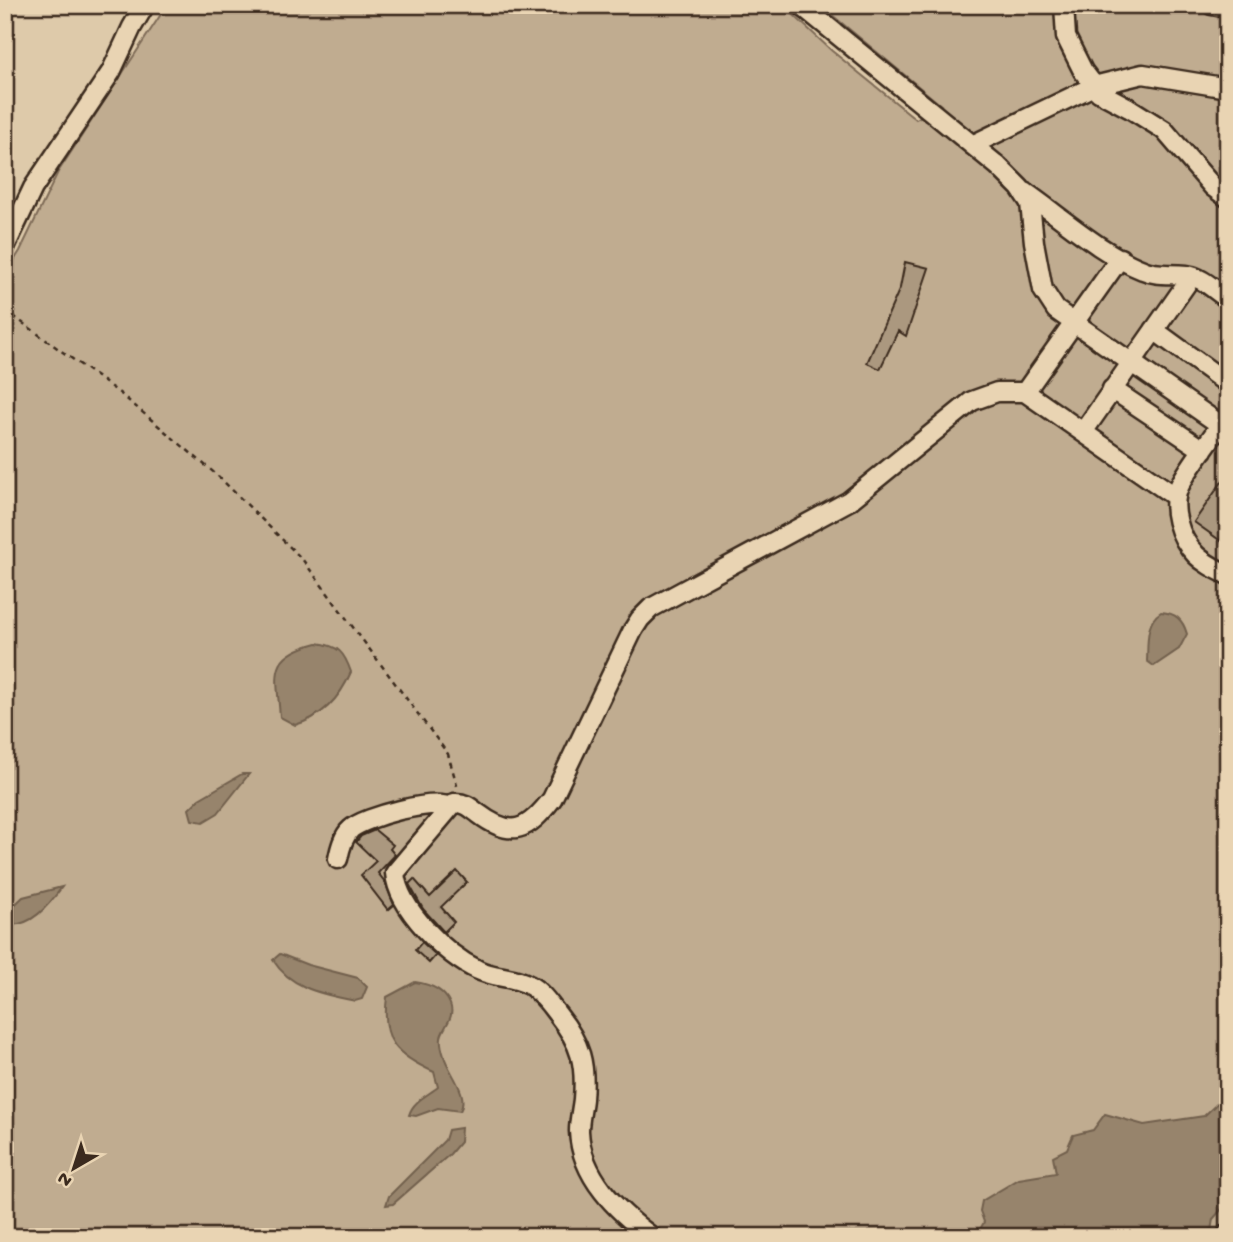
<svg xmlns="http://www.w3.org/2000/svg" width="1233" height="1242" font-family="'Gochi Hand',sans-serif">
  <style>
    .green { fill: #c0ac90; stroke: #7e6b57; stroke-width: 2 }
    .water { fill: #97846c; stroke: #72604d; stroke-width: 2 }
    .building { fill: #ab987f; stroke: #3b2a1e; stroke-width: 2 }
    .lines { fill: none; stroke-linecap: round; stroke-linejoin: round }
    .minor-casing { stroke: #3b2a1e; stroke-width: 23 }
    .path { stroke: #3b2a1e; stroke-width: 2.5; stroke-dasharray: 5 5; stroke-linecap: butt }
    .minor { stroke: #e9d4b3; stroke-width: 18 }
  </style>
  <rect width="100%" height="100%" fill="#decaaa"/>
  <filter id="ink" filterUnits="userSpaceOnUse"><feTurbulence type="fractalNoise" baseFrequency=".0143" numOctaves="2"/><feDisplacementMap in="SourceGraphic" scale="14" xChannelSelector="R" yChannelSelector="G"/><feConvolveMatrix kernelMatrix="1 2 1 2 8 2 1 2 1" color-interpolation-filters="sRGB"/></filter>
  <g filter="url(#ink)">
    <!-- green -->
    <path class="green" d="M 167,5 L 783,5 L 832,51 L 916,119 L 941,105 L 820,5 L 1228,5 L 1228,1237 L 5,1237 L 5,275 L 20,251 L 58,172 Z"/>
    <!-- water -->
    <path class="water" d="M 1161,612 C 1176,613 1183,620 1187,634 L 1179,649 L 1154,666 L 1147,661 C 1148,644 1145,622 1161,612 Z
      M 317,643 C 339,646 344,652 351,672 C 340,698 323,717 295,725 L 280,717 C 277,674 267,656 317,643 Z
      M 242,774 L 249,774 L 218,813 L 203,822 L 192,820 L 189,809 L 199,799 Z
      M 62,887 C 49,905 30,929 6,924 L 5,914 L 23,897 Z
      M 280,954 L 308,965 L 358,978 L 367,987 L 362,999 L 355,1001 C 323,994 291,989 273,960 Z
      M 415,982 C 429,984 444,989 450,1004 C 455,1016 446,1024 442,1034 C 439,1040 442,1050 444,1056 C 448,1072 470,1094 460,1111 L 438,1108 L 416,1116 L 409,1115 C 413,1101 428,1095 438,1087 L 434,1072 C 396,1055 381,1041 387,997 Z
      M 1228,1093 L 1228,1202 L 1213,1219 L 1210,1237 L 976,1237 L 984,1222 L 980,1211 L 982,1201 L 1019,1179 L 1056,1173 L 1053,1156 L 1067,1149 L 1073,1135 L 1093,1130 L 1105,1114 L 1144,1125 L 1204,1116 Z
      M 461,1128 L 460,1142 L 450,1154 L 393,1204 L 386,1205 L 389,1196 L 445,1140 L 448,1130 Z"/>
    <!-- building -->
    <path class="building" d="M 905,262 L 929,268 L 906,336 L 898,331 L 880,369 L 867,363 L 900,288 Z
      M 1228,473 L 1228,546 L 1194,522 Z
      M 375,830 L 393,845 L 390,849 L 395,855 L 378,873 L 385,882 L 394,905 L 388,910 L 361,875 L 376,861 L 356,842 L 361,836 Z
      M 457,871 L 467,882 L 441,907 L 454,922 L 444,932 L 423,909 L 409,884 L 414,879 L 430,897 Z
      M 422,942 L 436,955 L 429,963 L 415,950 Z"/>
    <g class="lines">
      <!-- minor casing -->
      <g class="minor-casing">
        <path id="minor" d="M 801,5 L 998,166 L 1020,188 L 1030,203 L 1034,242 L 1043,290 L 1056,310 L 1215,421 L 1222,422 L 1228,417
          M 1064,5 L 1066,37 L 1083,71 L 1099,92 L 1129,108 L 1164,130 L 1213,187 L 1228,198
          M 1212,5 L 1228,8
          M 972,145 L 1094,86 L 1143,74 L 1228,88
          M 1025,192 C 1061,217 1102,254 1143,270 C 1157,276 1171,273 1186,275 C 1203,277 1214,290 1228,299
          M 5,247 L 33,188 L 111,72 L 132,27 L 145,5
          M 1154,330 L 1228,384
          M 1112,389 L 1203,450
          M 1025,392 L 1176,497
          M 1228,426 L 1222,422 C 1209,443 1191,463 1180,485 C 1169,506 1179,538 1196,555 C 1205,564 1216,569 1228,575
          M 1083,432 L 1192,276
          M 338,859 C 340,849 343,836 351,829 C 364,817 435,798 449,807
          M 652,1237 C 617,1211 581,1177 579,1131 C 579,1120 582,1109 583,1099 C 586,1064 581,1044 558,1015 C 550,1005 541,991 529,985 C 514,976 494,978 478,970 C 446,955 398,909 395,873 L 454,803 C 465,802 471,808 479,814 C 512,839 528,830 552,799 L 633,630 L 640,619 L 651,608 L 849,501 L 972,401 L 997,392 L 1025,392 L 1120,258
          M 1226,1237 L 1228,1233"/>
      </g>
      <!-- path -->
      <path class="path" d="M 5,310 L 122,395 L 218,476 L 302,559 L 448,754 L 458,789"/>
      <!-- minor -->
      <use href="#minor" class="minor"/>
    </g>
  </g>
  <!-- margin -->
  <rect width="1233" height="1242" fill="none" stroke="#e9d4b3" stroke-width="28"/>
  <rect x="14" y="14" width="1205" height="1214" fill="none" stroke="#3b2a1e" stroke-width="2.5" filter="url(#ink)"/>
  <!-- north arrow -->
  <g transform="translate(74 1168) rotate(219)" stroke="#e9d4b3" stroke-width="5" paint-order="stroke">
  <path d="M0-5L12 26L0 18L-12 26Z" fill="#3b2a1e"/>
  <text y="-10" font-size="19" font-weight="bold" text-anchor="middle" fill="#3b2a1e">N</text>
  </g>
</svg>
